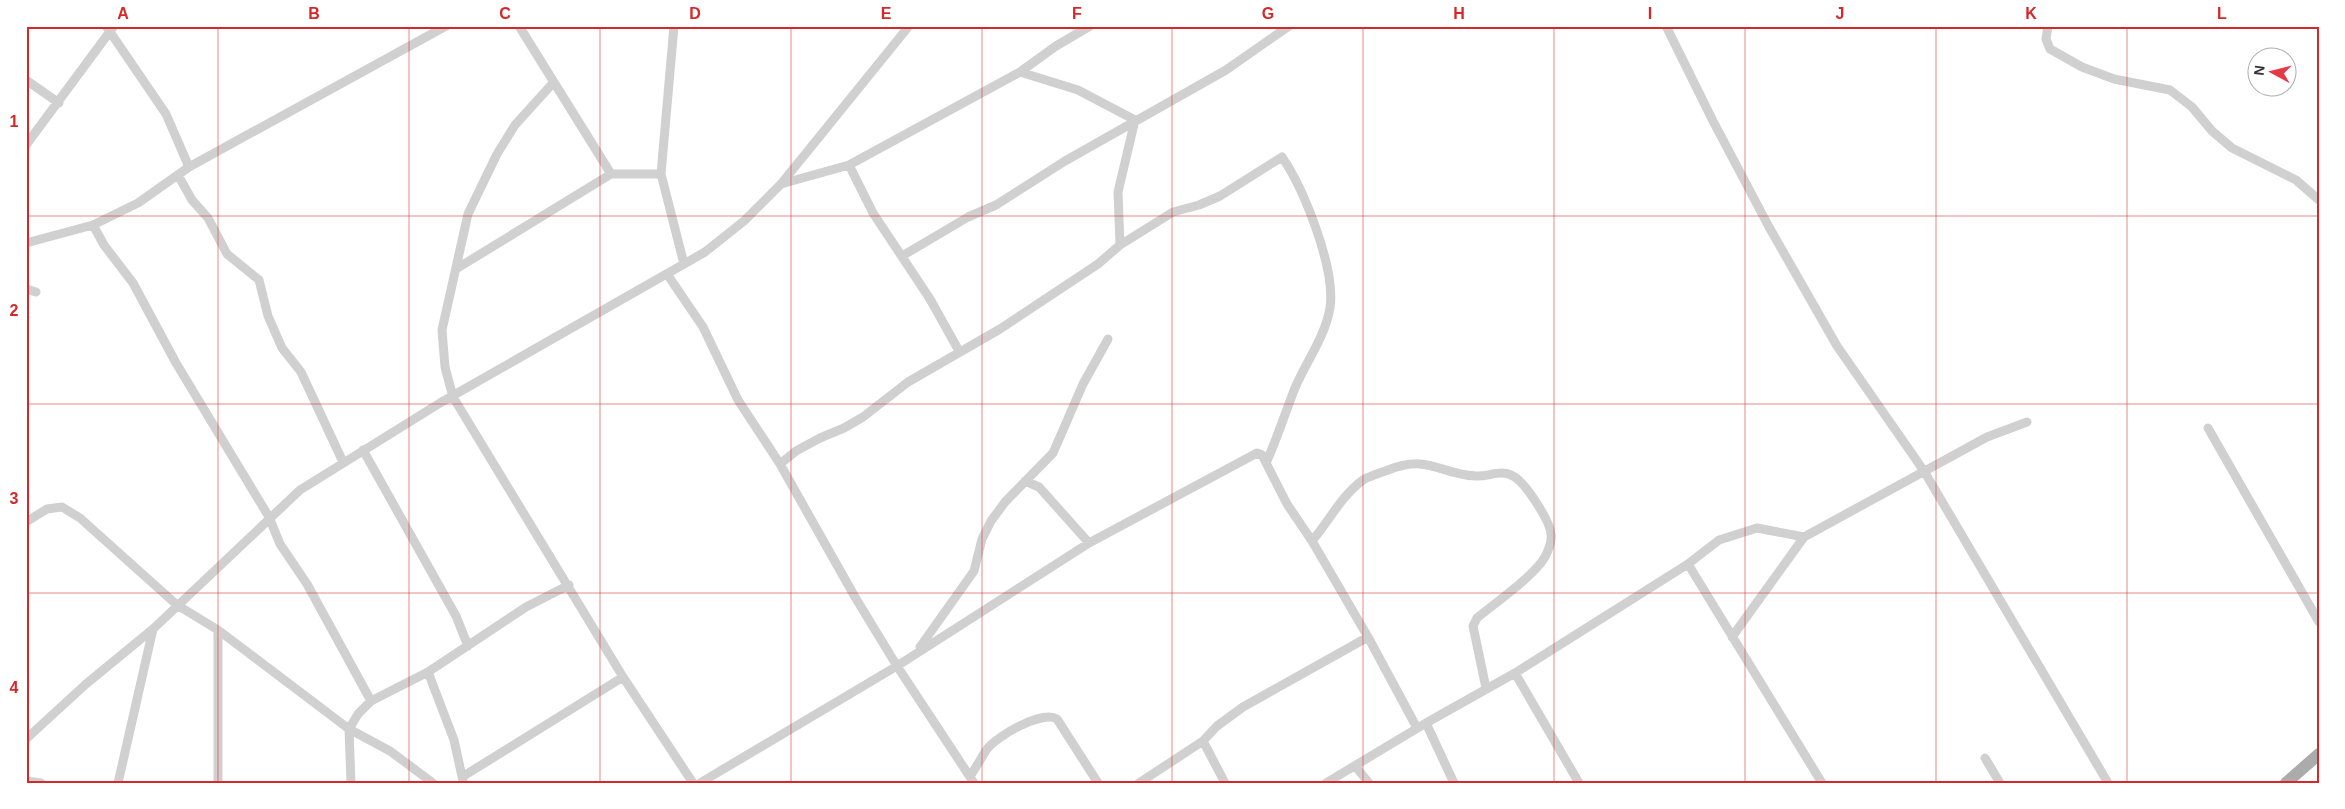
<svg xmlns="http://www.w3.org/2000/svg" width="2345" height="809" font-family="Helvetica,sans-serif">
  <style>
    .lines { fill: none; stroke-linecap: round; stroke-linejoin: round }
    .minor { stroke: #d0d0d0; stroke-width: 9 }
    .primary { stroke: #ababab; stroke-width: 12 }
    .grid { fill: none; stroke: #d62828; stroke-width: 1; stroke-opacity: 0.55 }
    .neatline { fill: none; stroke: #d62828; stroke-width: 2 }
    .grid-label { font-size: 16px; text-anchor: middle; font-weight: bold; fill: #d62828 }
  </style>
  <rect width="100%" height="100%" fill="#fff"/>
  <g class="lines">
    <!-- minor -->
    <path class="minor" d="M 106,26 L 166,114 L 189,167
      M 519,26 L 611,174
      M 674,26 L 661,174 L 684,264
      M 1666,26 L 1713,121 L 1769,227 L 1837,346 L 1924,471 L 2108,783
      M 2048,26 L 2046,39 L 2050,49 L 2082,67 L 2114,79 L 2170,90 L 2192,107 L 2212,131 L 2232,148 L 2296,180 L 2319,200
      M 1020,72 L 1078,90 L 1135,120
      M 26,80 L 59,103
      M 553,83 L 515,125 L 497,154 L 468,214 L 442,330 L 445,367 L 453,397 L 623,677 L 693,783
      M 26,145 L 114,26
      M 849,165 L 873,213 L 930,299 L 959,351
      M 178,175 L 192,200 L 208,218 L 227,254 L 259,280 L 268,316 L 282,348 L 301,372 L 343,462
      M 781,184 L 849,165 L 1020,72 L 1056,46 L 1090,26
      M 93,225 L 104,245 L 133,283 L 176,363 L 269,517 L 280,544 L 307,584 L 371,701
      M 26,243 L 93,225 L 138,203 L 189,167 L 446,26
      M 1120,245 L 1118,192 L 1135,120
      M 902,256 L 968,217 L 996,205 L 1065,161 L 1226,70 L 1289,26
      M 456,269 L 611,174 L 661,174
      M 667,274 L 703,327 L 738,400 L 780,464 L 855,597 L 897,666 L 974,783
      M 26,289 L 36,292
      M 2208,428 L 2319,622
      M 363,450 L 456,616 L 468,646
      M 780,464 L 796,451 L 820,438 L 844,428 L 863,417 L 908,382 L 1000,329 L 1098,264 L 1120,245 L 1173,212 L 1199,205 L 1220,196 L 1282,157 C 1304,189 1336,269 1330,308 C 1325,337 1306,362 1295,388 C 1285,413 1277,439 1266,463
      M 1025,481 L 1039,487 L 1089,543
      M 26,522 L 47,509 L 62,507 L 80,518 L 177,605 L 218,630 L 349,729 L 351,783
      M 1312,541 C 1329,521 1342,495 1363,480 C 1370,476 1380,473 1388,470 C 1430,454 1438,474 1476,476 C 1489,477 1500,469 1513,476 C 1525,482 1551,522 1551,535 C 1552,542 1548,551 1545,557 C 1534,576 1495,603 1477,618 L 1473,626 L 1486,688
      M 1688,564 L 1719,540 L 1757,528 L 1804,537
      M 218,630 L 218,783
      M 1732,637 L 1804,537 L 1987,437 L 2027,422
      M 920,647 L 974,571 L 982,539 L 991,521 L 1005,502 L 1053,453 L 1083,384 L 1108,339
      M 428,672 L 454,740 L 463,781
      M 1515,673 L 1579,783
      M 1426,723 L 1454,783
      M 26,739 L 86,684 L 153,629 L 300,490 L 440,403 L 705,252 L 744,221 L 781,184 L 909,26
      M 1203,741 L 1225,783
      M 1985,758 L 2000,783
      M 1355,766 L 1369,783
      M 970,776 C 976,768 981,758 987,749 C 997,736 1042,710 1057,719 L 1098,783
      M 462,777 L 623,677
      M 26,781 L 41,783
      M 118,783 L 153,629
      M 433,783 L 390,751 L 349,729 L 358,714 L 371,701 L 428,672 L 526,607 L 569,585
      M 700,783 L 897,666 L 1089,543 L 1257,453 L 1262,455 L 1287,504 L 1312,541 L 1368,637 L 1417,728
      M 1139,783 L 1203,741 L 1217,726 L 1243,707 L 1368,637
      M 1326,783 L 1426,723 L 1515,673 L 1688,564 L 1822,783"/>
    <!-- primary -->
    <path class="primary" d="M 2286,783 L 2319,754"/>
  </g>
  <!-- grid -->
  <path class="grid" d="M 218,26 L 218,783M 409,26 L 409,783M 600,26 L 600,783M 791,26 L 791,783M 982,26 L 982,783M 1172,26 L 1172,783M 1363,26 L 1363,783M 1554,26 L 1554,783M 1745,26 L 1745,783M 1936,26 L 1936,783M 2127,26 L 2127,783M 26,216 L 2319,216M 26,404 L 2319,404M 26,593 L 2319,593"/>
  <!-- border -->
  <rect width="2345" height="809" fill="none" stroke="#ffffff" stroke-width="55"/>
  <!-- north arrow -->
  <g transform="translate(2272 72) rotate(277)"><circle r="24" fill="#ffffff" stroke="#adadad"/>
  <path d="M0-4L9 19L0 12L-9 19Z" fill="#e63946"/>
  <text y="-8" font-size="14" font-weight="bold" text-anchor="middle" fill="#333333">N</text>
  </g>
  <rect x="28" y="28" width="2290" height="754" class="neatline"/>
  <g class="grid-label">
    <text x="123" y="19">A</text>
    <text x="314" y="19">B</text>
    <text x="505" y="19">C</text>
    <text x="695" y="19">D</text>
    <text x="886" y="19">E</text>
    <text x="1077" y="19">F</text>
    <text x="1268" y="19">G</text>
    <text x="1459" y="19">H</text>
    <text x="1650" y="19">I</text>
    <text x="1840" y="19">J</text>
    <text x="2031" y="19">K</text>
    <text x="2222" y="19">L</text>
    <text x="14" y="127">1</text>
    <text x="14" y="316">2</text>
    <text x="14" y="504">3</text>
    <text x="14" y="693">4</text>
  </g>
</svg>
